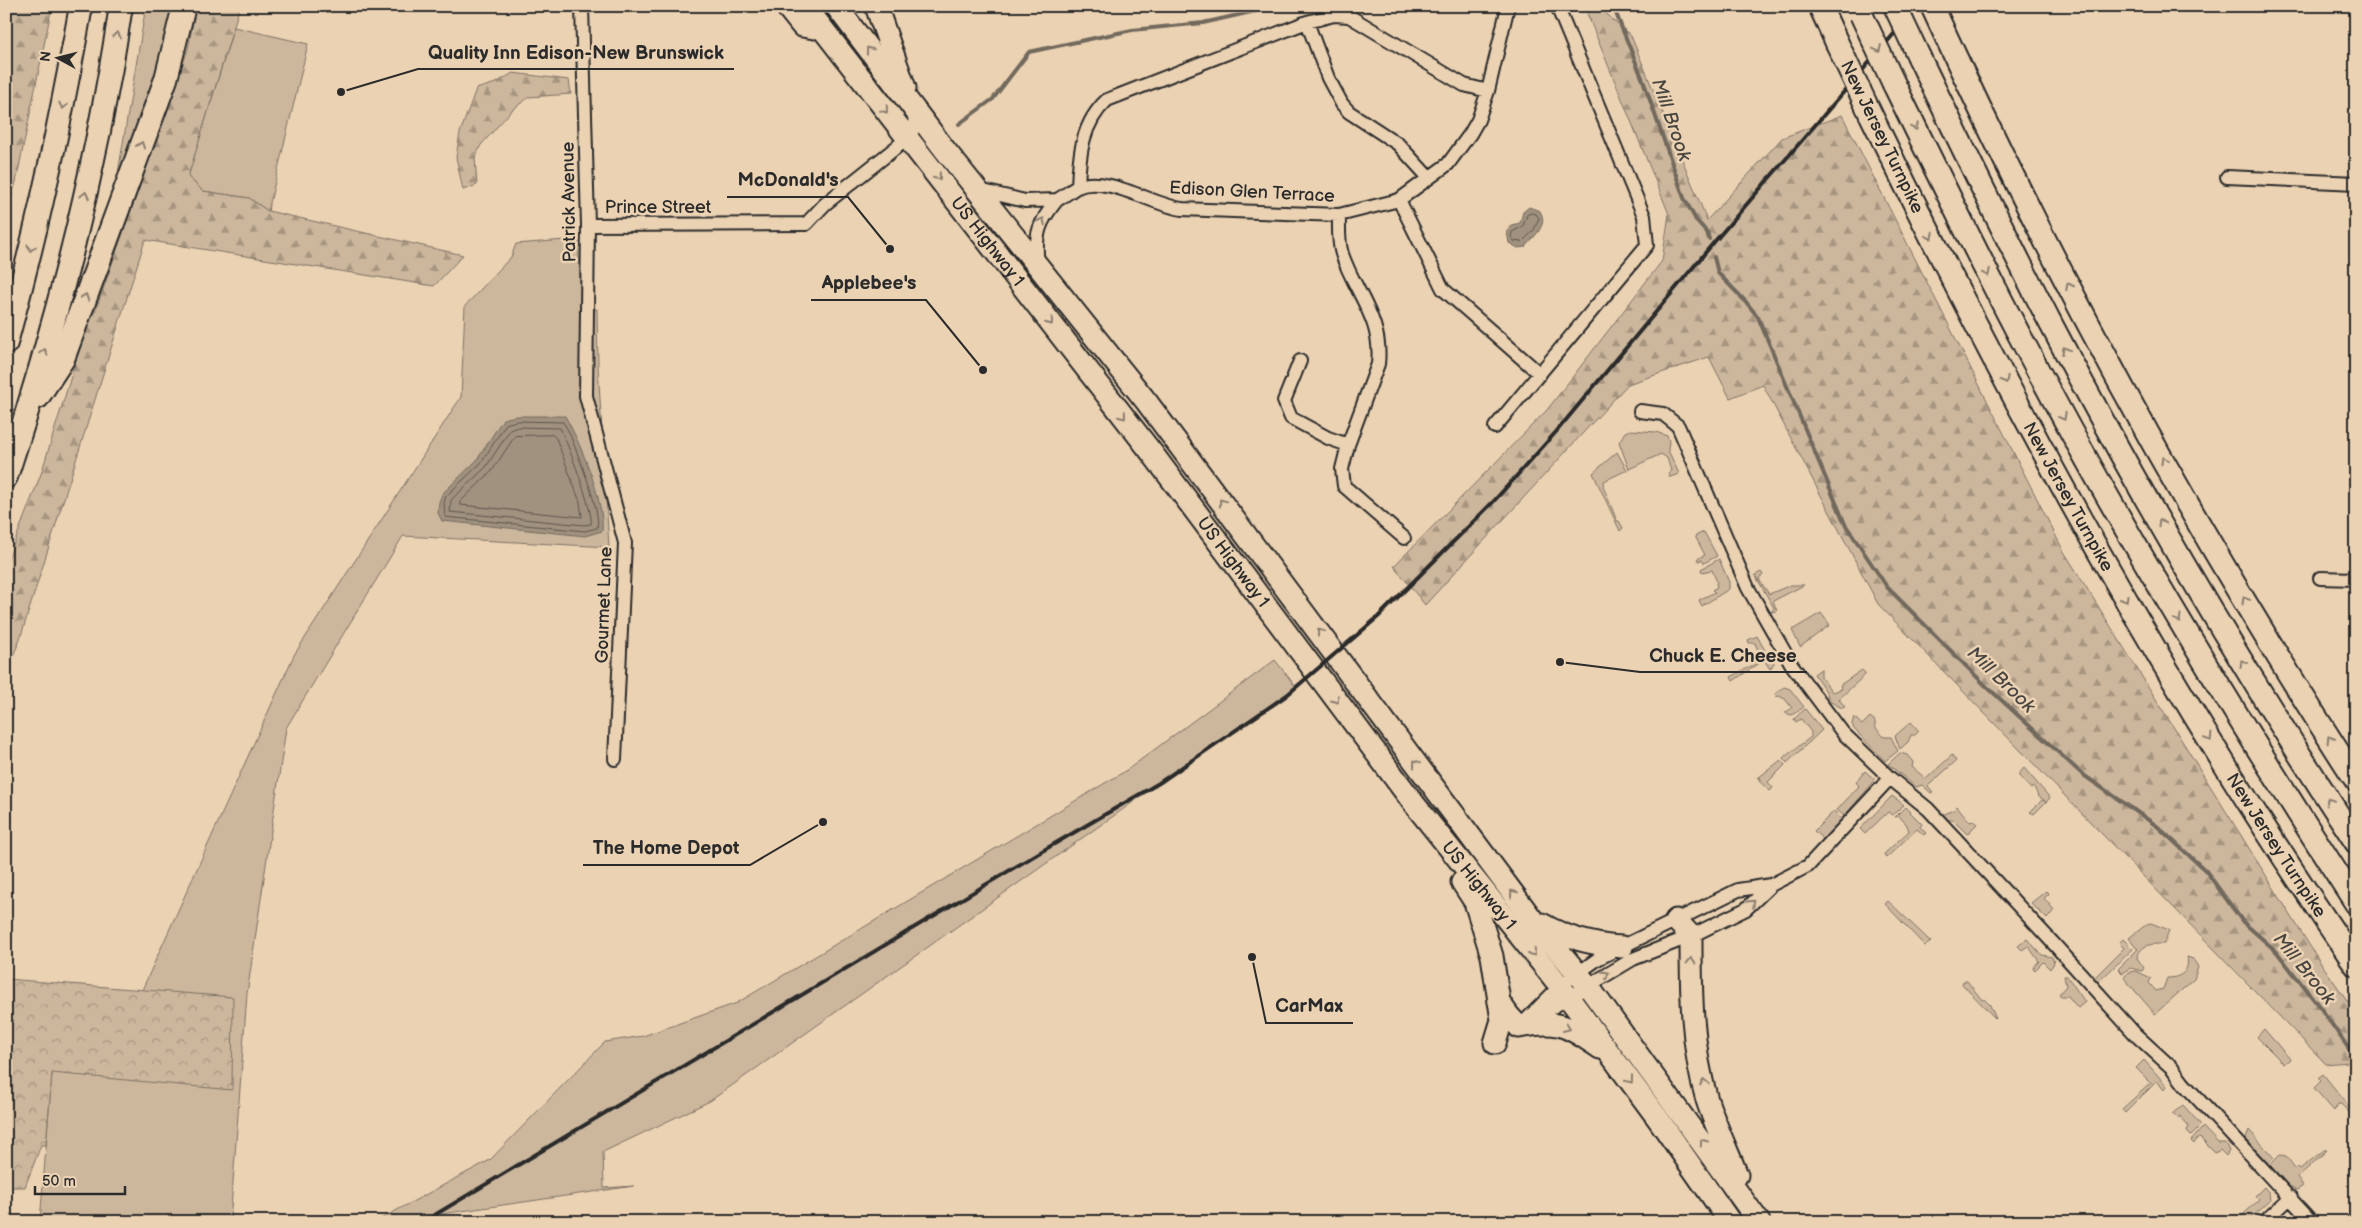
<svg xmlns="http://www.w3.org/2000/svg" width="2362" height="1228" font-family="'Balsamiq Sans',sans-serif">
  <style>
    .green { fill: #ccb79d; stroke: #7c7164 }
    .forest { fill: url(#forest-firs); stroke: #7c7164 }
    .park { fill: url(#park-crowns); stroke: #7c7164 }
    .water { fill: #a1927f; stroke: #72695d }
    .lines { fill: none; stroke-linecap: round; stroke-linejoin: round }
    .shore { stroke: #5a544d; stroke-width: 1 }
    .stream { stroke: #72695d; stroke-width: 4 }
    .minor-casing { stroke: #2b2b2b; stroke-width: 16 }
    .trunk-casing { stroke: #2b2b2b; stroke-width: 25 }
    .motorway-casing { stroke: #2b2b2b; stroke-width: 26 }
    .minor { stroke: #ebd2b3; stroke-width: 12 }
    .trunk { stroke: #ebd2b3; stroke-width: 21 }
    .motorway { stroke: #ebd2b3; stroke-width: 22 }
    .rail { stroke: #2b2b2b; stroke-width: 4 }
    .motorway-bridge-casing { stroke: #2b2b2b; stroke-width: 26; stroke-linecap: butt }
    .motorway-bridge { stroke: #ebd2b3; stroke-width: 22 }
    .oneway { stroke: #8b7e6f }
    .labels { text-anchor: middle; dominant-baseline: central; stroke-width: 5; stroke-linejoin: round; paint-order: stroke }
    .street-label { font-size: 18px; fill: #2b2b2b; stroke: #ebd2b3 }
    .water-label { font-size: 19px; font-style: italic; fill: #484540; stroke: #ebd2b3 }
    .leader { fill: none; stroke: #2b2b2b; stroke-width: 2 }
    .callout-dot { fill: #2b2b2b; stroke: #ebd2b3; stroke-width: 2 }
    .callout-label { font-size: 19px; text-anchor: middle; font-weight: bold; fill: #2b2b2b; stroke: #ebd2b3; stroke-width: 5; stroke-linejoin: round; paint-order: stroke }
  </style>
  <defs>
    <pattern id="forest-firs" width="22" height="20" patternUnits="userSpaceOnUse" patternTransform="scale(1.25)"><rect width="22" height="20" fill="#ccb79d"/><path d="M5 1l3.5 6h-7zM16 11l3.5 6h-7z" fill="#a69580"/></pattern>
    <pattern id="park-crowns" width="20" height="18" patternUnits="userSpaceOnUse" patternTransform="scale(1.25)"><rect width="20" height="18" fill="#ccb79d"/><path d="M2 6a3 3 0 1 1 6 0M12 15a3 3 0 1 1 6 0" fill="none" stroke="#a69580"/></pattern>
  </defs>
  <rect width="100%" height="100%" fill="#ebd2b3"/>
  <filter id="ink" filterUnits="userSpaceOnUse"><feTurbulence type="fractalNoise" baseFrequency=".02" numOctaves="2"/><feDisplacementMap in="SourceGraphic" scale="10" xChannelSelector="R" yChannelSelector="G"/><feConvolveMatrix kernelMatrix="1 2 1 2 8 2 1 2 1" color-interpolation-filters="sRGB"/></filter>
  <g filter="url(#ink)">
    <!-- green -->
    <path class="green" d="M 146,6 L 176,6 L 146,118 L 117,179 Z
      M 234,27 L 308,44 L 268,211 L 249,198 L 203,191 L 188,177 Z
      M 578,239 L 582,310 L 597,309 L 598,366 L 609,547 L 403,536 L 286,728 L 247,994 L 230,1222 L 40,1222 L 52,1073 L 142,990 L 294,655 L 461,397 L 465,306 L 511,257 L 516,244 Z
      M 1631,430 L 1656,432 L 1667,436 L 1669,441 L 1668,450 L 1679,474 L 1670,477 L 1668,473 L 1671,471 L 1667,458 L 1661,454 L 1629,469 L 1619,442 L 1625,432 Z
      M 1617,452 L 1627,470 L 1604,481 L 1603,486 L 1617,521 L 1619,521 L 1623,528 L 1620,531 L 1593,473 Z
      M 1704,532 L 1717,556 L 1704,563 L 1702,560 L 1698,561 L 1697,559 L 1705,555 L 1695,536 Z
      M 1719,559 L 1729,582 L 1729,589 L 1702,606 L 1699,600 L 1715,592 L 1712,590 L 1717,587 L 1716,583 L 1717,582 L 1712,570 L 1702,572 L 1701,569 Z
      M 1761,572 L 1763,575 L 1759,578 L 1760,581 L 1769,594 L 1791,585 L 1804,585 L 1773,601 L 1777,611 L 1771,612 L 1774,608 L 1755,575 Z
      M 1821,613 L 1830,625 L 1800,647 L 1792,630 Z
      M 1757,636 L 1767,654 L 1773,655 L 1774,663 L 1770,669 L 1764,660 L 1733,681 L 1731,677 L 1762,660 L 1755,643 L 1749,643 L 1748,640 Z
      M 1275,660 L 1296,687 L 710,1101 L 603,1152 L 604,1188 L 634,1186 L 434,1215 L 424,1222 L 375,1222 L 490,1160 L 605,1042 L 643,1036 L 737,1003 L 1127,770 Z
      M 1821,669 L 1821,677 L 1832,692 L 1842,689 L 1840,685 L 1862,670 L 1866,674 L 1839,699 L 1845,707 L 1842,708 L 1829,701 L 1827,693 L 1814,674 Z
      M 1784,687 L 1790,689 L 1804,707 L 1792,715 L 1785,713 L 1792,708 L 1785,699 L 1779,696 L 1776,697 L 1775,694 Z
      M 1805,709 L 1822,730 L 1787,763 L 1783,758 L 1811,737 L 1811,732 L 1801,719 L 1796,722 L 1794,719 Z
      M 1854,717 L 1862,725 L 1870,717 L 1875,721 L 1875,727 L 1884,737 L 1891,737 L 1898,751 L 1885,761 L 1854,729 L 1852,724 Z
      M 1911,722 L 1919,731 L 1915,735 L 1911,735 L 1908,742 L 1900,749 L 1895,736 Z
      M 1900,753 L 1907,755 L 1913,762 L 1912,767 L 1926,779 L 1952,755 L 1956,761 L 1928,786 L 1933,792 L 1931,793 L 1922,785 L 1916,787 L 1888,764 Z
      M 1781,760 L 1785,765 L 1768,782 L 1773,788 L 1770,791 L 1759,781 L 1761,778 L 1758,778 Z
      M 2024,768 L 2050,798 L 2034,814 L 2030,812 L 2042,800 L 2045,801 L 2038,796 L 2034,787 L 2031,789 L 2018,775 Z
      M 1865,771 L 1874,779 L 1873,783 L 1844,816 L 1837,810 L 1859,786 L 1856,782 Z
      M 1892,796 L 1904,805 L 1892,815 L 1888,812 L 1865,834 L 1860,829 Z
      M 1957,806 L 1970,822 L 1973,821 L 1977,824 L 1967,834 L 1953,820 L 1947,820 L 1942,815 L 1952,811 Z
      M 1905,807 L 1922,824 L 1920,827 L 1926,833 L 1924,835 L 1917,829 L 1886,858 L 1884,854 L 1909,831 L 1907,825 L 1899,816 L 1895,817 Z
      M 1834,811 L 1842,819 L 1823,839 L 1814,831 Z
      M 2046,891 L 2049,894 L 2044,898 L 2054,910 L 2047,919 L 2031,903 Z
      M 1888,901 L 1931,942 L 1925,946 L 1885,904 Z
      M 2151,923 L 2169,930 L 2164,944 C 2151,944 2141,944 2137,958 L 2144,968 L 2142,971 L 2130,968 L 2122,973 L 2118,969 L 2138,949 L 2129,938 L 2147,924 Z
      M 2027,939 L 2042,955 L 2052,957 L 2054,963 L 2050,969 L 2043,962 L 2035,970 L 2033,968 L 2039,961 L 2028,946 L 2022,950 L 2018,946 Z
      M 2123,939 L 2133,949 L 2098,982 L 2094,978 L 2124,948 L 2119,943 Z
      M 2187,957 L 2193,959 L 2198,967 L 2194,979 L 2155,1014 L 2124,978 L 2128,972 L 2136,971 L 2151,978 L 2149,983 L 2156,991 L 2163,989 L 2167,978 C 2181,978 2190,971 2187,957 Z
      M 2064,976 L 2067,976 L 2085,1002 L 2078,1008 L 2068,996 L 2061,996 L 2059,994 L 2066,986 Z
      M 1963,981 L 1967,981 L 1982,1000 L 1984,999 L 1990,1005 L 1996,1019 L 1962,984 Z
      M 2264,1029 L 2290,1059 L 2284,1064 L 2257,1037 Z
      M 2144,1060 L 2167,1086 L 2164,1090 L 2157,1081 L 2125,1113 L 2122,1109 L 2151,1083 L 2136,1068 Z
      M 2323,1074 L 2356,1115 L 2356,1120 L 2341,1104 L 2338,1104 L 2334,1111 L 2314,1088 L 2321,1081 L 2318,1078 Z
      M 2183,1105 L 2201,1125 L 2191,1135 L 2187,1131 L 2189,1126 L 2180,1116 L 2179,1118 L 2172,1114 Z
      M 2203,1127 L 2218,1143 L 2225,1143 L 2229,1151 L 2226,1156 L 2220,1150 L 2215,1153 L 2200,1138 L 2196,1140 L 2194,1144 L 2191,1141 Z
      M 2249,1130 L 2274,1158 L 2268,1163 L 2246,1139 Z
      M 2324,1150 L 2327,1150 L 2297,1178 L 2303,1186 L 2297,1190 L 2289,1186 L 2270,1165 L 2280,1155 L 2286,1156 L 2295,1168 L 2298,1167 L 2300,1169 Z
      M 2264,1187 L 2269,1193 L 2270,1201 L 2247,1222 L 2235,1222 L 2259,1200 L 2255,1196 Z"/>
    <!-- forest -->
    <path class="forest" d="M 6,6 L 52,6 L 16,182 L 6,218 Z
      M 196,6 L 240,6 L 188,177 L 203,191 L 249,198 L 268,211 L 463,255 L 434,286 L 145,240 L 19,642 L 6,672 L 6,564 L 41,474 L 90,315 L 95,312 L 188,49 Z
      M 1584,6 L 1598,6 L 1631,36 L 1707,220 L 1782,138 L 1842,115 L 2063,550 L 2318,959 L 2356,1013 L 2356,1071 L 2348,1062 L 2326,1064 L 1878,604 L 1763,385 L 1730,398 L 1709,357 L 1628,384 L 1425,605 L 1394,566 L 1547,410 L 1662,261 L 1669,214 Z
      M 513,73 L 569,80 L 571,94 L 529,97 L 512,110 L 481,145 L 475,158 L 477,185 L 463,190 L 456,157 L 460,133 L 476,89 L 496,83 Z"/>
    <!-- park -->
    <path class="park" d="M 6,979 L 233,997 L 232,1090 L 52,1073 L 46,1145 L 41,1145 L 25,1187 L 6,1187 Z"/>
    <!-- water -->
    <path class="water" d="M 1529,207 L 1540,211 C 1549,226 1533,237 1525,247 L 1518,248 L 1509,243 L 1507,232 L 1511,225 L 1520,223 L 1523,212 Z
      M 516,416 L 565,416 C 580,442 605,502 602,531 L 585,536 L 442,521 L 438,513 L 439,502 L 442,494 L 477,460 L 503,419 Z"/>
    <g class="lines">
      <!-- shore -->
      <path class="shore" d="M 1532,213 L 1536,214 L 1539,218 L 1534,230 L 1522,242 L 1514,241 L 1511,237 L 1512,232 L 1523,226 L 1527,215 Z
        M 517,421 L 563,422 L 569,432 C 576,451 602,511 597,528 L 585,531 L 445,517 L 444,503 L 446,496 L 481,463 L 506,424 Z
        M 518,427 L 560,428 C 567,441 594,512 591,524 L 584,525 L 450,512 L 451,500 L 486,467 L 510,430 Z
        M 553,435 L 556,438 L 580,502 L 582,517 L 460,505 L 460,502 L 492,471 L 515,436 Z"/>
      <!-- stream -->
      <path class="stream" d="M 1613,6 L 1643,80 L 1684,198 L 1696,220 L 1707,232 L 1709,239
        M 959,124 L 993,99 L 1029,52 L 1132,30 L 1203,23 L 1278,6
        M 1714,257 L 1718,273 L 1746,302 L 1758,317 L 1845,524 L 1887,587 L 1986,686 L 2082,774 L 2157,826 L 2206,871 L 2243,922 L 2276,951 L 2322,1010 L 2356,1059"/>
      <!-- minor casing -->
      <g class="minor-casing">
        <path id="minor" d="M 582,6 L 588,225 L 586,396 L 625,543 L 615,759
          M 1307,22 L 1328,78 L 1342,104 L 1349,112 L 1398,144 L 1429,178
          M 2227,177 L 2356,183
          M 1078,187 C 1079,155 1082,123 1107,100 L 1307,22 L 1334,15 L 1349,16 L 1464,85 L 1488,91
          M 979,190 L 1025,201 L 1057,200 C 1039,222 1034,235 1038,264
          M 1057,200 C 1064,196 1070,191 1077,187 C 1107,174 1152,205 1182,209 L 1339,215 L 1399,200 L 1448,164 L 1470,134 L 1478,120 L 1488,91 L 1508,6
          M 1399,200 L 1443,289 L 1540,374
          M 1339,215 C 1339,228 1338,242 1342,254 C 1355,293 1383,319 1378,364 L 1348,445 L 1342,469 L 1344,486 L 1404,538
          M 588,225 L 806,224 L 825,204 L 908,138 L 913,130 L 916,111
          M 1300,361 L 1284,401 L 1291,418 L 1328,438 L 1348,445
          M 1640,411 L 1663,414 L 1678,426 L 1748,588 L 1792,665 L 1843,733 L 1890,778 L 1928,809 L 2053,943 L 2136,1035 L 2172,1068 L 2184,1084 L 2312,1222
          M 1495,427 L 1647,245 L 1644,216 L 1557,6
          M 2320,578 L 2356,579
          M 1533,1019 L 1633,959 L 1691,936 L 1746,909 L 1771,885
          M 1520,1026 L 1560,986 L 1599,958 L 1738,890 L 1771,885 L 1808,866 L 1890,778
          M 2264,1222 L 2291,1197"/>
      </g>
      <!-- trunk casing -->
      <g class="trunk-casing">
        <g id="trunk">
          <path d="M 786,6 L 802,26 L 814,28"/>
          <path id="s1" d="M 805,6 L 1152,453 L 1415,805 L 1560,986 L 1659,1120 L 1730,1222"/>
          <path d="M 836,6 L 945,150 L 1146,401 L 1532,919 L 1588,986 L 1759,1222"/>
          <path d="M 876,6 L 905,88"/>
          <path d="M 1462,882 L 1475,902 L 1492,956 L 1502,1020 L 1495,1043"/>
          <path d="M 1676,920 L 1691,936 C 1691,991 1691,1046 1707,1100 C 1715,1125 1727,1150 1737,1175"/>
          <path d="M 1542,924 C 1568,939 1593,945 1622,947"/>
          <path d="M 1499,1002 L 1509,1016 L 1519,1027 C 1560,1019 1567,1026 1600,1048"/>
        </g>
      </g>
      <!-- motorway casing -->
      <g class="motorway-casing">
        <g id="motorway">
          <path d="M 1820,6 L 1837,43"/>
          <path d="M 1932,6 C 2054,273 2196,534 2356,780"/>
          <path d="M 1919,57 C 1962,146 2005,236 2051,324 C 2144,502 2246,675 2356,842"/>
          <path d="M 1894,84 C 1936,170 1978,257 2023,342 C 2124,535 2238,721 2356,903"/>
          <path id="s2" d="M 1870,113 C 2013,407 2170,696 2356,965"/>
          <path d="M 6,343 C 37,232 61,120 81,6"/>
          <path d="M 38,397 L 63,359 L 166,79 L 184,6"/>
          <path d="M 6,477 C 57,324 97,166 121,6"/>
        </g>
      </g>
      <!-- minor -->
      <use href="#minor" class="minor"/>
      <!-- trunk -->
      <use href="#trunk" class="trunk"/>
      <!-- motorway -->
      <use href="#motorway" class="motorway"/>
      <!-- rail -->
      <path class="rail" d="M 423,1222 L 1037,854 L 1159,783 L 1287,695 L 1378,617 L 1493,502 L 1556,432 L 1715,241 L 1918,6"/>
      <!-- motorway-bridge casing -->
      <g class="motorway-bridge-casing">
        <path id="motorway-bridge" d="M 1895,6 L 1919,57
          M 1861,14 L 1894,84
          M 1837,43 L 1870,113"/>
      </g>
      <!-- motorway-bridge -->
      <use href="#motorway-bridge" class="motorway-bridge"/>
    </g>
    <!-- one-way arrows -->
    <defs><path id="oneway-chevron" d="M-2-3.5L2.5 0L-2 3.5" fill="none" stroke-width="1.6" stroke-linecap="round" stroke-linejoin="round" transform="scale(1.25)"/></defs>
    <g class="oneway">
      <use href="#oneway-chevron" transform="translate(117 35) rotate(-80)"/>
      <use href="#oneway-chevron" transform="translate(1878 49) rotate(65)"/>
      <use href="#oneway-chevron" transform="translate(869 50) rotate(-127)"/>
      <use href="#oneway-chevron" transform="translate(63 106) rotate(102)"/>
      <use href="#oneway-chevron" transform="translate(885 110) rotate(51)"/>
      <use href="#oneway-chevron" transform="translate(1915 127) rotate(64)"/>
      <use href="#oneway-chevron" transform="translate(141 145) rotate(-70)"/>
      <use href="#oneway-chevron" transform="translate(938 177) rotate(52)"/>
      <use href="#oneway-chevron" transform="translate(85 195) rotate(-77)"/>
      <use href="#oneway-chevron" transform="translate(1042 221) rotate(-63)"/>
      <use href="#oneway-chevron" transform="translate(1930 236) rotate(63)"/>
      <use href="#oneway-chevron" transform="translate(31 248) rotate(104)"/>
      <use href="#oneway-chevron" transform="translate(1987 273) rotate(63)"/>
      <use href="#oneway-chevron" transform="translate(2069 286) rotate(-117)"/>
      <use href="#oneway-chevron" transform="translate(85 297) rotate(-70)"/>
      <use href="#oneway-chevron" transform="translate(1050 322) rotate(52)"/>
      <use href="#oneway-chevron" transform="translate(2065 350) rotate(-118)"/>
      <use href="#oneway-chevron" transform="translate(44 352) rotate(-74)"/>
      <use href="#oneway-chevron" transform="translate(2005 380) rotate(62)"/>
      <use href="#oneway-chevron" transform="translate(1123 416) rotate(52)"/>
      <use href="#oneway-chevron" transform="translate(2063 417) rotate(61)"/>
      <use href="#oneway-chevron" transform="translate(2164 460) rotate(-119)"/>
      <use href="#oneway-chevron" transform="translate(1222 502) rotate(-127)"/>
      <use href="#oneway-chevron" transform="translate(2161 523) rotate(-120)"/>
      <use href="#oneway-chevron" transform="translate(2125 599) rotate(60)"/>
      <use href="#oneway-chevron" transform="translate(2245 600) rotate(-121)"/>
      <use href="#oneway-chevron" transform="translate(2178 619) rotate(59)"/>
      <use href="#oneway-chevron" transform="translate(1320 632) rotate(-127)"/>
      <use href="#oneway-chevron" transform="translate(2243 663) rotate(-121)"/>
      <use href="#oneway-chevron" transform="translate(1336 700) rotate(53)"/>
      <use href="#oneway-chevron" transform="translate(2209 738) rotate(58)"/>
      <use href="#oneway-chevron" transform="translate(2330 739) rotate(-122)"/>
      <use href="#oneway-chevron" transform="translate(1416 763) rotate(-127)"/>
      <use href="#oneway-chevron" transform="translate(2329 801) rotate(-123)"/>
      <use href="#oneway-chevron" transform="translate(1513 893) rotate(-127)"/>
      <use href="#oneway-chevron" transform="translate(1752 903) rotate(-44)"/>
      <use href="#oneway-chevron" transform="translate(1533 953) rotate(51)"/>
      <use href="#oneway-chevron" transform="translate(1691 961) rotate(-90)"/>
      <use href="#oneway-chevron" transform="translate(1606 974) rotate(-31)"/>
      <use href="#oneway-chevron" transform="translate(1567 1028) rotate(24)"/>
      <use href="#oneway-chevron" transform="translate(1630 1080) rotate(53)"/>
      <use href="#oneway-chevron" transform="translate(1704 1082) rotate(-101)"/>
      <use href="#oneway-chevron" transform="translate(1703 1142) rotate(-125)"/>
    </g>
  </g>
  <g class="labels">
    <!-- street labels -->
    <g class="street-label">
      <text transform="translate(1882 137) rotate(64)">New Jersey Turnpike</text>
      <text transform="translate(1252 192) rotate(3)">Edison Glen Terrace</text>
      <text transform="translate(569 202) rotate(-91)">Patrick Avenue</text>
      <text x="658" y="207">Prince Street</text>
      <text stroke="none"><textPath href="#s1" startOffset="298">US Highway 1</textPath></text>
      <text stroke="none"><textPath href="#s2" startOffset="432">New Jersey Turnpike</textPath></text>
      <text stroke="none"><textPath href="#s1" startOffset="702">US Highway 1</textPath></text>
      <text transform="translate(604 605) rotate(-88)">Gourmet Lane</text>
      <text stroke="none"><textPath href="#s2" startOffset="838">New Jersey Turnpike</textPath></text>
      <text stroke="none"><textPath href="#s1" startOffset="1108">US Highway 1</textPath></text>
    </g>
    <!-- water labels -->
    <g class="water-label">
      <text transform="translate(1671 120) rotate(71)">Mill Brook</text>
      <text transform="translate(2001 680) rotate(44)">Mill Brook</text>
      <text transform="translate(2304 969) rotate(51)">Mill Brook</text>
    </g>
  </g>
  <!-- callouts -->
  <path class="leader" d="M341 92L418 69H734M890 249L848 197H727M983 370L926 300H811M1560 662L1640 672H1807M823 822L750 865H583M1252 957L1266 1023H1353"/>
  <g class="callout-dot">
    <circle cx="341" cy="92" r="5"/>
    <circle cx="890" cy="249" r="5"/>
    <circle cx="983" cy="370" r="5"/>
    <circle cx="1560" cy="662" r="5"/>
    <circle cx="823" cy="822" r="5"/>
    <circle cx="1252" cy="957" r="5"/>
  </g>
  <g class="callout-label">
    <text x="576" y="59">Quality Inn Edison-New Brunswick</text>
    <text x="788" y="186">McDonald's</text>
    <text x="869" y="289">Applebee's</text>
    <text x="1723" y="662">Chuck E. Cheese</text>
    <text x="666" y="854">The Home Depot</text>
    <text x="1309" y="1012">CarMax</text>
  </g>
  <!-- margin -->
  <rect width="2362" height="1228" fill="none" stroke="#ebd2b3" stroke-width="25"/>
  <rect x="12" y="12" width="2337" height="1203" fill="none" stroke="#2b2b2b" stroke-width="2" filter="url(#ink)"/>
  <!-- north arrow -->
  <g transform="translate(58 58) rotate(277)" stroke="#ebd2b3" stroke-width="4" paint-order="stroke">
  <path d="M0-4L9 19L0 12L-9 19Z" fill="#2b2b2b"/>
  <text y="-8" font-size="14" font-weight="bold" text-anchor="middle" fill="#2b2b2b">N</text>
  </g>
  <!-- scale -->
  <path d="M35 1186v8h90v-8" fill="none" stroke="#2b2b2b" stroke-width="2.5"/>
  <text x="42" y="1186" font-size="15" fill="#2b2b2b" stroke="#ebd2b3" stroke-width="4" paint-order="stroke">50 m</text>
</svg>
